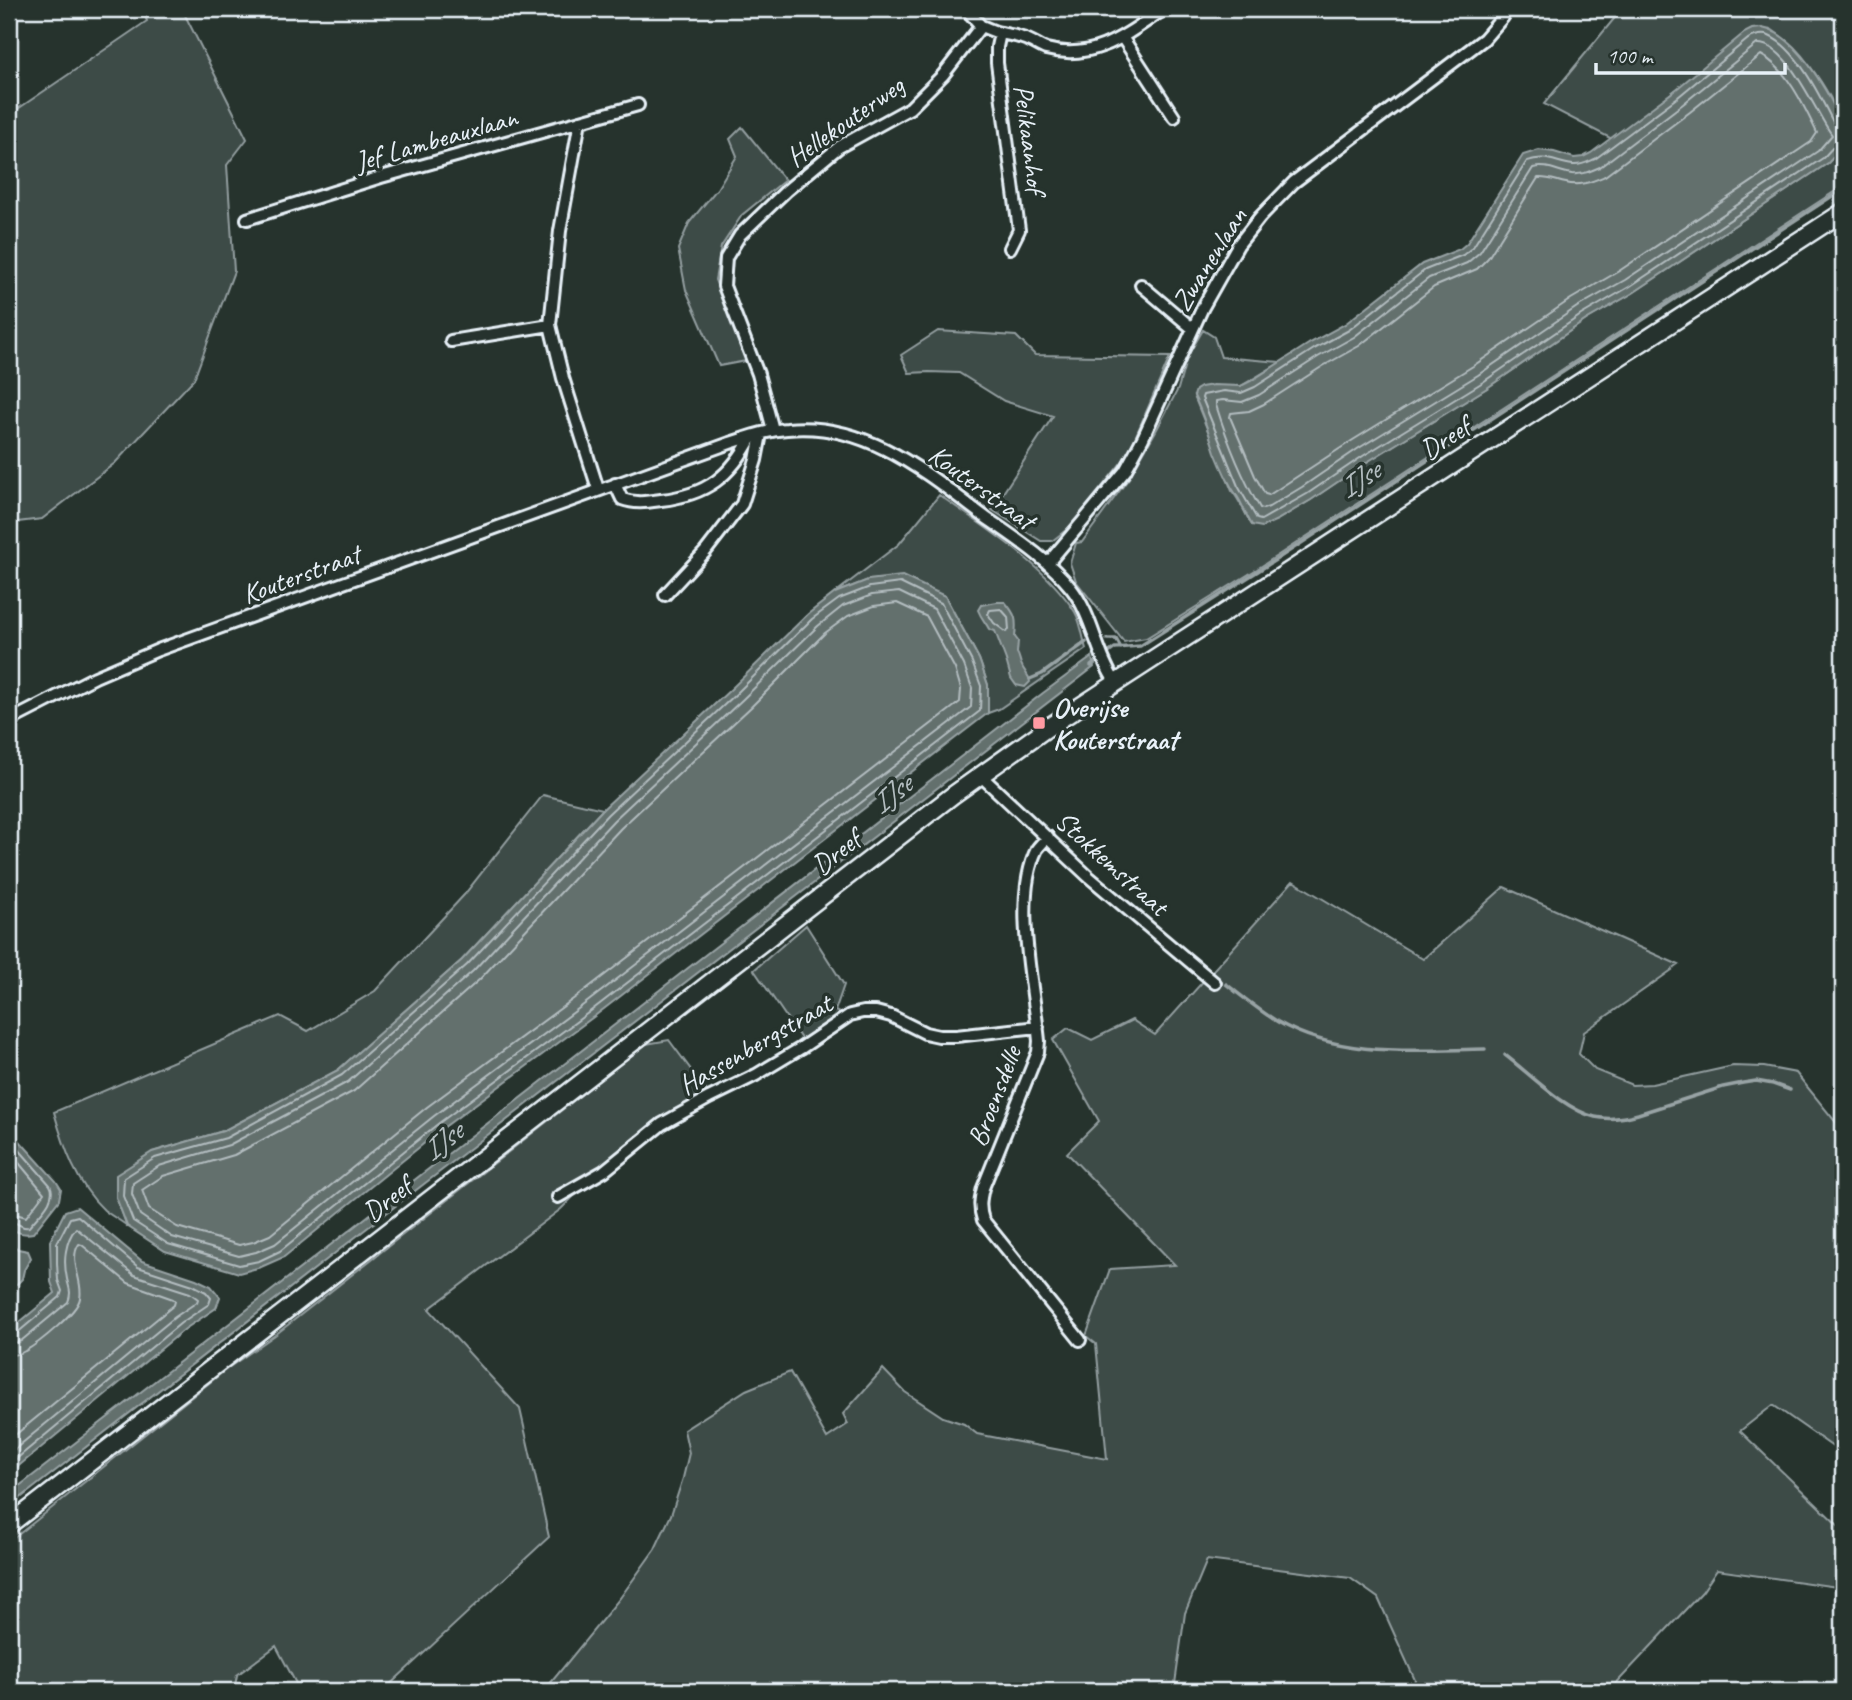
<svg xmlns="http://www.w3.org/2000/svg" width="1852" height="1700" font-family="Caveat,sans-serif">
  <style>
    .green { fill: #3e4b47; stroke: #939ea0; stroke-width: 2 }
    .water { fill: #636f6d; stroke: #98a3a5; stroke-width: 2 }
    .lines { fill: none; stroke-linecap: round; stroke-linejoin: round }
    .shore { stroke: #b3bdc0; stroke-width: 2 }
    .stream { stroke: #98a3a5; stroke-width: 3.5 }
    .street-casing { stroke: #e8f1f8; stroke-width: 16 }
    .secondary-casing { stroke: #e8f1f8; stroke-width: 21 }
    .street { stroke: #26332d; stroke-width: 10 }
    .secondary { stroke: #26332d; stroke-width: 16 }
    .poi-dot { fill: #ff9aa2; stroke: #26332d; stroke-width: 2.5 }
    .labels { text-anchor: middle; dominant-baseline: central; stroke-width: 7; stroke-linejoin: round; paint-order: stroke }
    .street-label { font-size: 28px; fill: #e8f1f8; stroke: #26332d }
    .poi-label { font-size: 28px; font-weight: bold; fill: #e8f1f8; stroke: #26332d; text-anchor: start }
    .water-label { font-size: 30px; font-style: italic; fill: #b3bdc0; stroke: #26332d }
  </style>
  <rect width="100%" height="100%" fill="#26332d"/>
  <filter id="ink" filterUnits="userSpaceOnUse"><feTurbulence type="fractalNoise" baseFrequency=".0143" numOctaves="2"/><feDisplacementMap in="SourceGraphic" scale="14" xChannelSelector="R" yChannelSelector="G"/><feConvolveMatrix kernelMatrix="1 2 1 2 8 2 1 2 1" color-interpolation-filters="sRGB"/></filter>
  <g filter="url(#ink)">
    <!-- green -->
    <path class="green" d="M 142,9 L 182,9 L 247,139 L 227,165 L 234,271 L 194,379 L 115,463 L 42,519 L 9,523 L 9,115 L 147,21 Z
      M 1622,9 L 1841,9 L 1843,14 L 1843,132 C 1836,96 1802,49 1771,29 L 1674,91 L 1612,139 L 1544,104 Z
      M 742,127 L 785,180 L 742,215 L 721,247 L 715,280 L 746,361 L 719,366 L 686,290 L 678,249 L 689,223 L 717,189 L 737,156 L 730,139 Z
      M 1843,142 L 1843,186 L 1257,569 L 1146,638 L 1124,642 L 1076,581 L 1070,563 L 1076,543 L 1082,542 L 1129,478 L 1157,429 L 1178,389 L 1187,357 L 1203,330 L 1214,337 L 1221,357 L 1281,362 L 1241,386 L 1233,386 L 1194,396 L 1232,491 C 1240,500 1245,514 1252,525 L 1277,520 L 1311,500 L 1367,462 L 1487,388 L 1586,320 L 1633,293 L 1828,163 L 1841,149 Z
      M 938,331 L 1016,336 L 1035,355 L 1170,357 L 1128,454 L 1071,526 L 1052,541 L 1041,541 L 992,510 L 1053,416 L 1004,401 L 959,373 L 929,372 L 909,373 L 901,355 Z
      M 939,495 C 983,526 1047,566 1075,612 C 1081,622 1083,638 1086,649 L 999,709 L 988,713 L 988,685 L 979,659 L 945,596 L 868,580 L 835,593 L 899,544 Z
      M 543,795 L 603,809 L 462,960 L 338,1070 L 223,1131 L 152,1152 L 116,1197 L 127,1226 C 120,1220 111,1216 104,1210 C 76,1184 64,1147 54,1112 L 280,1016 L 308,1031 L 375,991 L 464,895 Z
      M 1293,881 L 1423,959 L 1504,887 L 1679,965 L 1584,1032 L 1579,1054 L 1595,1070 L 1632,1085 L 1652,1084 L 1733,1066 L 1764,1067 L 1796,1073 L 1843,1131 L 1843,1454 L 1773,1405 L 1740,1431 L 1843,1530 L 1843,1581 L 1837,1587 L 1717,1570 L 1702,1592 L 1609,1691 L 1410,1691 L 1415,1680 L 1378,1598 L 1350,1578 L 1207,1560 L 1185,1613 L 1174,1691 L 544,1691 L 620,1598 L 655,1549 L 671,1515 L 683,1478 L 689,1453 L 684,1430 L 746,1390 L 790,1372 L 827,1438 L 848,1424 L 843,1414 L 883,1369 L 905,1392 L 943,1417 L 964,1424 L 977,1434 L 1107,1459 L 1096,1344 L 1086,1336 L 1110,1269 L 1175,1265 L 1067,1153 L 1099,1121 L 1053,1040 L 1068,1028 L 1092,1040 L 1132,1020 L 1155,1035 Z
      M 806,925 L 844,985 L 835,1011 L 843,1015 L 804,1043 L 754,970 Z
      M 669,1040 L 709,1094 L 594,1176 L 561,1209 L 429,1309 L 520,1409 L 549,1537 L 383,1691 L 300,1691 L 276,1646 L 237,1675 L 234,1691 L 9,1691 L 9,1542 L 228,1368 L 275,1335 L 646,1044 Z"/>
    <!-- water -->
    <path class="water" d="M 1762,28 C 1774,30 1785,38 1794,47 C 1811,64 1846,117 1843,141 C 1842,150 1834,156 1828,163 L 1633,293 L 1586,320 L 1487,388 L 1367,462 L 1311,500 L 1277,520 L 1262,527 L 1252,525 C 1246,516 1243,505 1237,496 C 1228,483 1221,467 1215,452 C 1209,433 1203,414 1194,396 L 1196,390 L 1201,387 L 1213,385 L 1241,386 L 1251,381 L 1310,343 L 1345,324 L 1422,264 L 1460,249 L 1467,243 L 1523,155 L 1539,150 L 1554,152 L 1574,158 L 1583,157 L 1591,153 L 1674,91 L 1744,33 L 1752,29 Z
      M 902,576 L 945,596 L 979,659 L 988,685 L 988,713 L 596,1015 L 443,1128 L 284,1257 L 261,1267 L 239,1273 L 165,1251 L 127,1226 L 116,1197 L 116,1175 L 152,1152 L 223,1131 L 338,1070 L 462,960 L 603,809 L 732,688 L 808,614 L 835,593 L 868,580 Z
      M 997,602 L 1005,602 C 1016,615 1017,619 1015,637 L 1018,641 L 1017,653 C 1020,657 1019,661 1022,666 C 1024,672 1029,674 1030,682 L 1025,687 L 1016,685 L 1011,678 L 1006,660 L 995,631 L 989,629 C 985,621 982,620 978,610 L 981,605 Z
      M 1092,657 L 1094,667 L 389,1211 L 9,1507 L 9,1494 L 1043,693 Z
      M 9,1129 L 56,1181 L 61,1189 L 59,1200 L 33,1233 C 24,1235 13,1233 9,1224 Z
      M 77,1207 L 142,1261 L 196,1279 L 211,1286 L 220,1297 L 216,1308 L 185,1329 L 9,1474 L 9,1331 L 55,1293 L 51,1282 L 50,1241 L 65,1211 Z
      M 9,1242 L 18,1249 L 28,1251 L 31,1258 L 24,1270 L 22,1279 L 17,1284 L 9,1284 Z"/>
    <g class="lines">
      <!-- shore -->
      <path class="shore" d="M 1757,44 C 1788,42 1816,114 1832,135 L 1818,151 L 1625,280 L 1577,307 L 1478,375 L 1359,448 L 1302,487 L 1269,507 L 1263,509 L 1260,508 C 1241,476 1227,440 1216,405 L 1216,401 L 1223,400 L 1242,402 L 1259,395 L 1318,357 L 1354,337 L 1429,278 L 1467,263 L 1480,252 L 1533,168 C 1547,164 1558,172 1572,174 C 1582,175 1591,171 1600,167 L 1683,104 Z
        M 1761,55 C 1787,68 1805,108 1817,133 L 1811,142 L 1619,271 L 1571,299 L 1473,366 L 1353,440 L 1269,495 L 1265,494 L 1255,476 L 1230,417 L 1231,413 L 1249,411 L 1264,404 L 1323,366 L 1359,346 L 1434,287 L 1477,269 L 1488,258 L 1538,178 C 1548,177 1556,181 1566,183 C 1580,187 1593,181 1605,176 L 1690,112 Z
        M 1843,127 L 1838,127 L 1834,124 C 1821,98 1797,48 1769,36 C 1762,33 1754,36 1748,39 L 1678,97 L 1595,159 C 1588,162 1581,166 1573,165 C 1555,163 1547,154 1527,161 L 1473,247 L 1463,255 L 1425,270 L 1349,330 L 1314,349 L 1255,387 L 1241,393 L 1224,391 L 1203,395 L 1202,398 L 1238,486 L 1257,519 L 1261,520 L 1307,494 L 1363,456 L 1483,382 L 1581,315 L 1629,287 L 1823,158 L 1836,144 L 1843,143
        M 900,583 L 941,603 L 972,662 L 981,686 L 980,711 L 592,1010 L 439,1123 L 280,1251 L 259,1261 L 239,1265 L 168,1244 L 133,1221 L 123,1196 L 124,1178 L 155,1158 L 226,1138 L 342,1075 L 467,965 L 608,814 L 737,693 L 812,619 L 839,599 L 870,587 Z
        M 899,592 L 934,609 L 964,665 L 972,688 L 971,707 L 586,1003 L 434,1116 L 275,1244 L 256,1252 L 239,1256 L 172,1237 L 140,1215 L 132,1194 L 133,1183 L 159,1166 L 229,1145 L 348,1082 L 473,971 L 614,820 L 743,699 L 818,626 L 843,606 L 872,595 Z
        M 897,603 L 927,617 L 955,669 L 961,689 L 960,702 L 580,994 L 427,1107 L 270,1235 L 253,1242 L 239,1245 L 177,1227 L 149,1209 L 142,1190 L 163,1176 L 234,1155 L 354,1091 L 480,979 L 621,828 L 751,707 L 825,633 L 848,616 L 874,606 Z
        M 1001,609 L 1008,617 L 1009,630 L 1006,632 L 994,623 L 988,614 L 990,610 Z
        M 9,1138 L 50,1185 C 58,1199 38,1215 29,1227 C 21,1229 17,1221 9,1221
        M 9,1151 L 44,1193 L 26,1217 L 9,1212
        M 9,1336 L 16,1334 L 60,1297 L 62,1291 L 58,1280 L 57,1263 L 57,1243 L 70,1218 L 78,1216 L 138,1267 L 193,1285 L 206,1292 L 211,1298 L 209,1304 L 181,1323 L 9,1465
        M 9,1345 L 21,1341 L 68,1302 C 72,1292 69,1288 67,1279 C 63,1261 65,1241 76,1228 L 134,1275 L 190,1293 L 198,1299 L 197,1302 L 175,1317 L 9,1454
        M 9,1355 C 15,1355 20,1354 25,1351 C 38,1344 78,1312 80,1298 C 84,1282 68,1260 79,1244 L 82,1245 L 128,1283 L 173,1299 L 175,1301 L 174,1305 L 9,1440"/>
      <!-- stream -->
      <path class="stream" d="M 1107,639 L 1116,639 L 1121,648
        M 1091,666 L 1115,648 L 1140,646 L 1277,559 L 1843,189
        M 1030,679 L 1042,674 L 1086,642
        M 1226,984 C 1243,997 1260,1011 1278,1022 C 1341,1058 1416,1050 1485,1049
        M 1505,1055 C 1530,1074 1565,1110 1595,1117 C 1609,1120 1624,1118 1638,1114 L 1723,1087 L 1743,1083 L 1756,1081 L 1773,1084 L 1790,1090"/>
      <!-- street casing -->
      <g class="street-casing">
        <path id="street" d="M 966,9 L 981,26
          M 981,26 C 987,28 994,32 1001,33 C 1008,35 1015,35 1022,38 C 1031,40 1038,46 1046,49 C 1094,62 1127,34 1164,9
          M 1000,33 L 997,47 L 997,63 L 1019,230 L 1010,248
          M 1122,37 L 1174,117
          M 580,121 L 560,231 L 550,325 L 563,378 L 598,489
          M 247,219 L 381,177 L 638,105
          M 1141,285 L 1192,328
          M 451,341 L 550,325
          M 773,430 L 758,374 L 724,286 L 726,258 L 740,235 L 787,190 L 839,147 L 910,108 L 943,75 L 981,26
          M 615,484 L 622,499 C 635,504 647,502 661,500 C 707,495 731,476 752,436
          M 1048,563 L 1125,471 L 1143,438 L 1203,307 L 1238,245 L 1260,217 L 1294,182 L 1484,39 L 1503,17 L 1507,9
          M 665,595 L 705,552 L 742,504 L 756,460 L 761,434
          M 9,721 L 95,677 L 158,650 L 730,443 C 749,437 767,430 787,429 C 866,421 926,473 985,517 C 1015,538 1048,559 1071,588 C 1093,616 1096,654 1116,683
          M 980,775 L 1089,877 L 1215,983
          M 1048,837 C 1044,841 1040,845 1037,849 C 1012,899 1034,987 1039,1041 L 1038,1052 L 983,1188 C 980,1200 979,1208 983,1220 L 1080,1340
          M 558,1197 L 604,1171 L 662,1124 L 709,1098 L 756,1075 L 801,1048 L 850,1015 L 863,1012 L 876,1012 L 891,1016 L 925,1033 L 939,1036 L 956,1036 L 1038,1027"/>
      </g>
      <!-- secondary casing -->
      <g class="secondary-casing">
        <path id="secondary" d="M 9,1525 L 953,795 L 1047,728 L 1116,683 L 1843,212"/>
      </g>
      <!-- street -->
      <use href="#street" class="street"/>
      <!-- secondary -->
      <use href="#secondary" class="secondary"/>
    </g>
  </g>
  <!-- markers -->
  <rect class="poi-dot" x="1032" y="716" width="14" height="14" rx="3.5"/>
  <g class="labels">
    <!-- street labels -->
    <g class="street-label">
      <text transform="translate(845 121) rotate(-35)">Hellekouterweg</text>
      <text transform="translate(436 139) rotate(-16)">Jef Lambeauxlaan</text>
      <text transform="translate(1030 139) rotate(83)">Pelikaanhof</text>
      <text transform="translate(1209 259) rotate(-58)">Zwanenlaan</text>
      <text transform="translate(1445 438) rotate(-33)">Dreef</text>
      <text transform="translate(982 487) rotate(36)">Kouterstraat</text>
      <text transform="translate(301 574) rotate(-20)">Kouterstraat</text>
      <text transform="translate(836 852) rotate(-38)">Dreef</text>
      <text transform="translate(1112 863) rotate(42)">Stokkemstraat</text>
      <text transform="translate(755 1044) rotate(-30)">Hassenbergstraat</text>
      <text transform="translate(994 1096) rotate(-69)">Broensdelle</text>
      <text transform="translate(387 1199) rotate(-38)">Dreef</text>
    </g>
    <!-- poi labels -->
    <g class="poi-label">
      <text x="1053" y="707">Overijse<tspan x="1053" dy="32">Kouterstraat</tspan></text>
    </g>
    <!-- water labels -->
    <g class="water-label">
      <text transform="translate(1359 479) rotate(-33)">IJse</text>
      <text transform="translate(891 794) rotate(-38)">IJse</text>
      <text transform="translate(442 1141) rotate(-38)">IJse</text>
    </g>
  </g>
  <!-- margin -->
  <rect width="1852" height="1700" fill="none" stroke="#26332d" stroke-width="35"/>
  <rect x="18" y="18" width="1817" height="1665" fill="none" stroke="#e8f1f8" stroke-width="2.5" filter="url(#ink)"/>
  <!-- scale -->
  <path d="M1596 63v10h189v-10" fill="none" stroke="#e8f1f8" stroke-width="3.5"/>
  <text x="1607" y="63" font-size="21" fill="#e8f1f8" stroke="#26332d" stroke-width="5" paint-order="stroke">100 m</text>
</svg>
